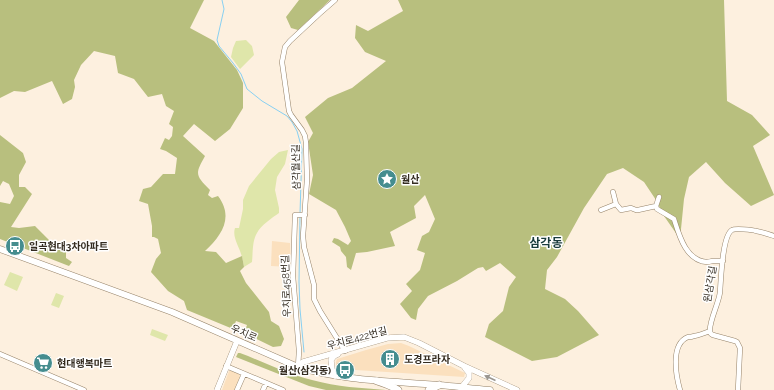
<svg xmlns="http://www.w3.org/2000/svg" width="774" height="390" font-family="Raleway,'Noto Sans KR',sans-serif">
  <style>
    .built { fill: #fbe0be }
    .green { fill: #dfe6aa }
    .forest { fill: #b8bf7e }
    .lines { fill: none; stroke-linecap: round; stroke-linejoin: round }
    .stream { stroke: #88d0f2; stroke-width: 1 }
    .minor-casing { stroke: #968369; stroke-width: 5.5 }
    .tertiary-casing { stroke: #968369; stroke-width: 6 }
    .secondary-casing { stroke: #968369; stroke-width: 7 }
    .primary-casing { stroke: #968369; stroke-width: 8 }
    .minor { stroke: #fff; stroke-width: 4.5 }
    .tertiary { stroke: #fff; stroke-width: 5.5 }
    .secondary { stroke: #fff; stroke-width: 6 }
    .primary { stroke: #fff; stroke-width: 7 }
    .oneway { fill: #9a9690 }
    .labels { text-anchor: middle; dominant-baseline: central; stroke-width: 3; stroke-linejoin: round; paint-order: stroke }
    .street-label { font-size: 10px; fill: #342c21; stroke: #fff }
    .poi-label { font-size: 10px; font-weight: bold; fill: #342c21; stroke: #fff; text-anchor: start }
    .quarter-label { font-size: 12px; font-weight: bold; fill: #1a3c3d; stroke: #fff }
  </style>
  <rect width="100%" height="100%" fill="#fdf0df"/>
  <!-- built -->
  <path class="built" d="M 272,241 L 290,243 L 291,267 L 271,266 Z
    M 401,343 L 409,346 L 465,373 L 464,377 L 340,369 L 336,367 L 336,362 L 337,359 L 366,350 L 388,344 Z
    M 229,371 L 233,371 L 239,373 L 240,377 L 235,390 L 222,390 Z"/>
  <!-- green -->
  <path class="green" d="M 246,40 L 252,46 L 254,55 L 240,69 L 231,57 L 233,48 L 236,41 Z
    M 288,150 L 285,164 L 277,177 L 275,190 L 279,208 L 279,213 C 272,218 261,225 257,233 C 252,241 253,253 252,262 L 244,267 C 243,263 243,258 241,254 C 239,246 232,237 235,228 L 239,228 L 243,209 L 243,200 L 249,186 L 271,159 L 279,152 Z
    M 10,272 L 23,277 L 17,291 L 4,285 Z
    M 56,293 L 64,296 L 59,308 L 51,305 Z
    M 152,329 L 168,335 L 165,341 L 150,335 Z"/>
  <!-- forest -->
  <path class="forest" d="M 0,0 L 204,0 L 190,28 L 214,41 L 237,70 L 243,83 L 243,108 L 230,129 L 215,141 L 194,124 L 183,136 L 205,156 C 195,174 195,175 210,190 L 208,195 L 212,198 L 218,196 C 234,217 222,235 205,251 L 216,252 L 226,263 L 242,256 L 244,267 L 240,271 L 246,283 L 269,312 L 271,321 L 279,326 L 284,339 L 281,346 L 273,347 L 244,333 L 247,325 L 236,321 L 233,329 L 187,310 L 184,301 L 168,291 L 151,272 L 156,259 L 161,253 L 158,239 L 154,237 L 152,237 L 152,226 L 148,204 L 139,201 L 143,189 L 151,187 L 163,174 L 175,174 L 177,158 L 166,151 L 160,149 L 165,138 L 169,140 L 172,136 L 173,127 L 169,124 L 174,111 L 166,106 L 162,94 L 148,97 L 134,79 L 118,73 L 115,56 L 94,51 L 81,65 L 74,80 L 75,87 L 72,99 L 63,104 L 52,81 L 25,92 L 14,91 L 0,98 Z
    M 299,0 L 330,0 L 298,30 L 291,28 L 286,17 Z
    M 398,0 L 724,0 L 727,101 L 752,115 L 770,135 L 753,146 L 774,195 L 751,206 L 725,183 L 706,162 L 689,177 L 684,199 L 680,239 L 664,216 L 656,200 L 644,182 L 623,168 L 607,174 L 584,208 L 557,257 L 547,270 L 545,289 L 565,299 L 578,311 L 599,335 L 557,357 L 532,361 L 485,337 L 489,324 L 503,311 L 509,287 L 516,277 L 500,263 L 486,271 L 483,267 L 478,268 L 457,281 L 428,296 L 418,309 L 416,320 L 411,318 L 400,304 L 412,291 L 406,284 L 420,270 L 425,253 L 417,250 L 422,236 L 429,232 L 435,219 L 425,195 L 414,206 L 416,218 L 390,232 L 395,246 L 367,252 L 356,253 L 351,270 L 347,267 L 346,257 L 341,251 L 340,247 L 332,242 L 334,238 L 338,239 L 348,245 L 351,241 L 345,227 L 336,210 L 309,194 L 313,175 L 308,142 L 313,133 L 305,117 L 328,98 L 352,88 L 386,61 L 365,52 L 355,38 L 356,25 L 368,31 L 403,11 Z
    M 0,135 L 23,153 L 26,162 L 19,175 L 19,187 L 25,187 L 32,194 L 11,227 L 19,228 L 35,226 L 50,241 L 66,249 L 66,258 L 72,262 L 69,266 L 0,239 L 0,202 L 10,204 L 14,196 L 9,184 L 3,181 L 0,186 Z
    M 238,353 L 240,353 C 264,362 287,374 312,380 C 337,387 362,388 386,390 L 326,390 L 309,386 L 236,357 Z"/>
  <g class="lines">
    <!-- stream -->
    <path class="stream" d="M 222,0 L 224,9 L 217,40 L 219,46 L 233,63 L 241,74 L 247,89 L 262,101 L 287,116 L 292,122 L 297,131 L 302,149 L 300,214
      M 300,217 L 299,282 L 300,309 L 304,352"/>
    <!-- minor casing -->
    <g class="minor-casing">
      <path id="minor" d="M 335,0 L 319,14 L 290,41 L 285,47 L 282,62 L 289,111 L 291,115 L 302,130 L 305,136 L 306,143 L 307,180 L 303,236 L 304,247 L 314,285 L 314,299 L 320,311 L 345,351
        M 613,192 L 616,204 L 621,210 L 631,208 L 636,210 L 638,210 L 656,206
        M 659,197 L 656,206 L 657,209 L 674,219 C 679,235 686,261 707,262 C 710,262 710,261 713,261 C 716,261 720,261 723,261
        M 601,210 L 616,204
        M 0,354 L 84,390
        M 226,366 L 283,390
        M 298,367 L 299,351 L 293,276 L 295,215 L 305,215
        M 237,390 L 244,374
        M 263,390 L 266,383
        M 680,390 C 676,376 670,344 688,337 C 690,337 692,337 694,336 C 700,335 705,333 710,331
        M 738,390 L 740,348 L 737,342 L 735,341 L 713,335 C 711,334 710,334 710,331 C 709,321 719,303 720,292 C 721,280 722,236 732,230 C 735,228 753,230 756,231 C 762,232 768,234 774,236"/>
    </g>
    <!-- tertiary casing -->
    <g class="tertiary-casing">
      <path id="tertiary" d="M 298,367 L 303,362 L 387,338 L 404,337 L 419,343 L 464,366 L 517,390
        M 335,376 L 332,369 L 331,360 L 334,356 L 338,354
        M 461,388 L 469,378 L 469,373 L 465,368
        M 217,390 L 237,341"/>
    </g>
    <!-- secondary casing -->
    <g class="secondary-casing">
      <path id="secondary" d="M 0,249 L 172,312 L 298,367 C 343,381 391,381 438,385 C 455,386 473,389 490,390"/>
    </g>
    <!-- primary casing -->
    <g class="primary-casing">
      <path id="primary" d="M 377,381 C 383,383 394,387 398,390
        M 429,390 L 439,385"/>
    </g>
    <!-- minor -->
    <use href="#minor" class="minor"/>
    <!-- tertiary -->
    <use href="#tertiary" class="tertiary"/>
    <!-- secondary -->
    <use href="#secondary" class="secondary"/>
    <!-- primary -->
    <use href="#primary" class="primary"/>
  </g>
  <!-- one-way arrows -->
  <defs><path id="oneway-solid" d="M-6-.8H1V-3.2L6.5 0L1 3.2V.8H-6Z"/></defs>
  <use class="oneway" href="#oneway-solid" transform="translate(490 378) rotate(-156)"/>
  <!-- icons -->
  <defs>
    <g id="sight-disc" transform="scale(1)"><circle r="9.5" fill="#458d8f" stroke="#fff"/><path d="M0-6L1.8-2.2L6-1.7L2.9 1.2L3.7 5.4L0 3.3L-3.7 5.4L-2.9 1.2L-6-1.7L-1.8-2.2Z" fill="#fff"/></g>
    <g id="bus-disc" transform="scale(1)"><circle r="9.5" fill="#458d8f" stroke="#fff"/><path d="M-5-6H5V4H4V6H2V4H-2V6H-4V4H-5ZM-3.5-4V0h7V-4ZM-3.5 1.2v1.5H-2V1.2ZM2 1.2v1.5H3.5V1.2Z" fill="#fff"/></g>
    <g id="building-disc" transform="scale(1)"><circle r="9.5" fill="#458d8f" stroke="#fff"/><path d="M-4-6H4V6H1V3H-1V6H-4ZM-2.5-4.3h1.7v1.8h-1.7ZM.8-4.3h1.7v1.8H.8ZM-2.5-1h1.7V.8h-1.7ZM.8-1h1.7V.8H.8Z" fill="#fff"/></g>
    <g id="supermarket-disc" transform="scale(1)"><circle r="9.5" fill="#458d8f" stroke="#fff"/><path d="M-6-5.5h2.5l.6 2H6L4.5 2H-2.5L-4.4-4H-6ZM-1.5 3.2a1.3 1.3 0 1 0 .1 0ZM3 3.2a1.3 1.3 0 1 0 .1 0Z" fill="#fff"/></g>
  </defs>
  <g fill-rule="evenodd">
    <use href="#sight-disc" x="387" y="179"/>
    <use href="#bus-disc" x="15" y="246"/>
    <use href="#building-disc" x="390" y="359"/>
    <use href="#supermarket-disc" x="43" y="363"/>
    <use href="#bus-disc" x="345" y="370"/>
  </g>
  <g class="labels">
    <!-- street labels -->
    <g class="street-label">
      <text transform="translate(296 167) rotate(-91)">삼각월산길</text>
      <text transform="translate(710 284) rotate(-81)">원삼각길</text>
      <text transform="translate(286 286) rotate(-92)">우치로458번길</text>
      <text transform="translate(244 333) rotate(23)">우치로</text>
      <text transform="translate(357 338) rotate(-15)">우치로422번길</text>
    </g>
    <!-- poi labels -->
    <g class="poi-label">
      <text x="401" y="179">월산</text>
      <text x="29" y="246">일곡현대3차아파트</text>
      <text x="404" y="359">도경프라자</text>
      <text x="57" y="363">현대행복마트</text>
      <text x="331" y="370" text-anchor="end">월산(삼각동)</text>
    </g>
    <!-- quarter labels -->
    <g class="quarter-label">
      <text x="546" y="243">삼각동</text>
    </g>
  </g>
</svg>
